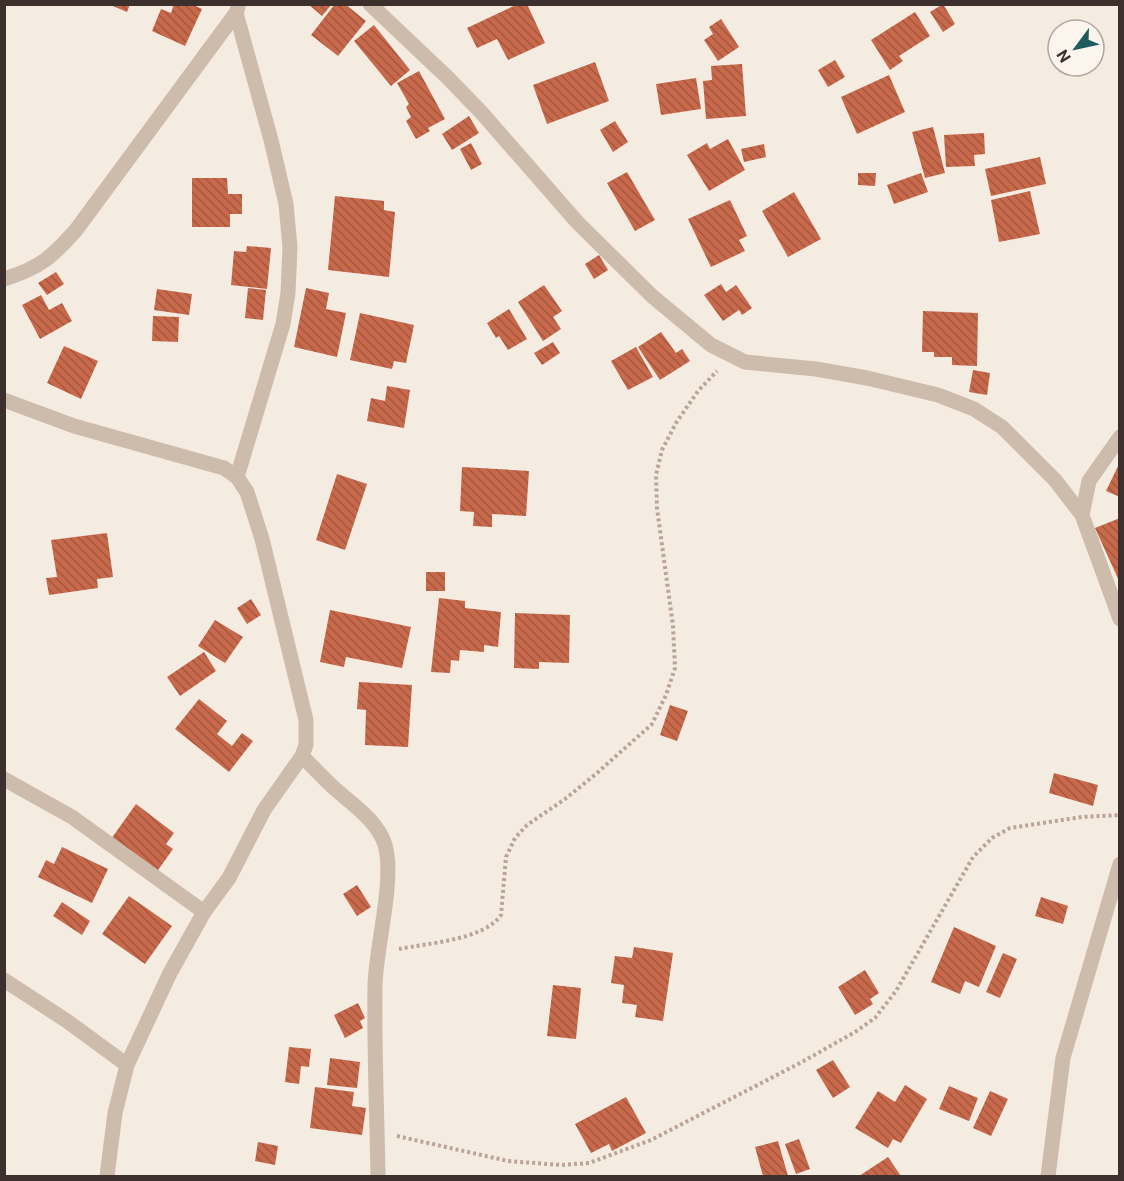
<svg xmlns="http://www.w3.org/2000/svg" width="1124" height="1181" font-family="Roboto,sans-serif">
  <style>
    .building { fill: url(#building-back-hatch) }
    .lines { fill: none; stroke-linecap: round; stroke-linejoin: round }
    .path { stroke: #b9a596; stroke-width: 4; stroke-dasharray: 3 3; stroke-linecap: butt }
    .minor { stroke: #cdbbac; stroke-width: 15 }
  </style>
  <defs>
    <pattern id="building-back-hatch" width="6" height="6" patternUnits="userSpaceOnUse" patternTransform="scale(1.5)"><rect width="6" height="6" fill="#c8694b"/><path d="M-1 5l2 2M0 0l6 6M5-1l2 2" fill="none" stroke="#a4573f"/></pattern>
  </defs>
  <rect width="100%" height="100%" fill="#f4ebe1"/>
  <!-- building -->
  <path class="building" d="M 108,4 L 130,4 L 127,12 Z
    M 174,4 L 191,4 L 202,9 L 185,46 L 152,31 L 161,9 L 171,13 Z
    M 308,4 L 332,4 L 322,16 Z
    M 335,4 L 345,4 L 366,21 L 338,56 L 311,35 Z
    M 518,4 L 527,4 L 545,43 L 508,60 L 497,39 L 477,48 L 467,28 Z
    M 943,4 L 955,24 L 943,32 L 930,12 Z
    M 915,12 L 930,36 L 899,56 L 903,61 L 890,70 L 871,40 Z
    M 721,19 L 739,47 L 718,61 L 704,40 L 713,34 L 709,27 Z
    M 374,25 L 410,70 L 391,86 L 354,41 Z
    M 835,60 L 845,77 L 828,87 L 818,70 Z
    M 595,62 L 609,101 L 547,124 L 533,85 Z
    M 742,64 L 746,116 L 706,119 L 703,81 L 712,80 L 711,66 Z
    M 419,71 L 445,119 L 428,128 L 430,131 L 416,139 L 406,121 L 411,117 L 406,107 L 409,104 L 397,83 Z
    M 889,75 L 905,112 L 857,134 L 841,97 Z
    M 696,78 L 701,109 L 661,115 L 656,84 Z
    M 469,116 L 479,133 L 452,150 L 442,134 Z
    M 615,121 L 628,142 L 613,152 L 600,130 Z
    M 933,127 L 945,173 L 925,178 L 912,132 Z
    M 984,133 L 985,154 L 974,155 L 975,166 L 946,167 L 944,135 Z
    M 728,139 L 745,170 L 709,191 L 687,155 L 707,143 L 710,149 Z
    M 471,143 L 482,164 L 471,170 L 460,149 Z
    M 764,144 L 766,157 L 744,162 L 741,149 Z
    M 1040,157 L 1046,184 L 991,196 L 985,169 Z
    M 627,172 L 655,220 L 635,231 L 607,183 Z
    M 858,173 L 876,173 L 875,186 L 858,185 Z
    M 921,173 L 928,192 L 894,204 L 887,185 Z
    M 192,178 L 227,178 L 228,194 L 242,194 L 242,214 L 230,214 L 230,227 L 192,227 Z
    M 1030,191 L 1040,234 L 999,242 L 991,200 Z
    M 794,192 L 821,239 L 788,257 L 762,211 Z
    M 335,196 L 384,201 L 384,210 L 395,212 L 389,277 L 328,270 Z
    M 730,200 L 747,236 L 739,240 L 745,251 L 711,267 L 688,219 Z
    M 247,246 L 271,248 L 267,289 L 231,285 L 234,251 L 246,252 Z
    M 599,255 L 608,270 L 594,279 L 585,264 Z
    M 56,272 L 64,284 L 47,295 L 38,283 Z
    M 721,284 L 726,292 L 736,285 L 752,308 L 742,315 L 739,310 L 723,321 L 704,295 Z
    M 544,285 L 562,311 L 553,317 L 561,329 L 543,341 L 518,302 Z
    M 248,288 L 266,290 L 263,320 L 245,318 Z
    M 306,288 L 329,293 L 326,309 L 346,313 L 337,357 L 294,347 Z
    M 157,289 L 192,294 L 189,315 L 154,310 Z
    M 41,295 L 49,310 L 62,303 L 72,321 L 40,339 L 22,305 Z
    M 509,309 L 527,339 L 508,350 L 499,336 L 496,338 L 487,323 Z
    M 923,311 L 978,313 L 977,366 L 952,365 L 952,357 L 934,357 L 934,352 L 922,352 Z
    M 360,313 L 414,325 L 406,363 L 394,361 L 392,369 L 350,360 Z
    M 153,316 L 179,317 L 178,342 L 152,341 Z
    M 661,332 L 676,353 L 682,349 L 690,361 L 660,380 L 638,347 Z
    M 553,342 L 560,353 L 542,365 L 534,353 Z
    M 64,346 L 98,361 L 81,399 L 47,383 Z
    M 636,347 L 653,377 L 628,390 L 611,361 Z
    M 973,370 L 990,373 L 987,395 L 969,392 Z
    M 387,386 L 410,390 L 404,428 L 367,421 L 371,398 L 385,401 Z
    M 1120,462 L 1120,497 L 1106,491 Z
    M 462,467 L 529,471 L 526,516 L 492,514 L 492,527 L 473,526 L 474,512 L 460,511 Z
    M 337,474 L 367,484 L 345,550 L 316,540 Z
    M 1120,518 L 1120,583 L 1095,528 Z
    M 107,533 L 113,577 L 97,579 L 98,588 L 49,595 L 46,578 L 57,577 L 51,540 Z
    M 426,572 L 445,572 L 445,591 L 426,591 Z
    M 439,598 L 465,601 L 465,608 L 501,612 L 498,647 L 484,645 L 484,652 L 460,650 L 459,661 L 451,660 L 450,673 L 431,672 Z
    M 251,599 L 261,615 L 247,624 L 237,608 Z
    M 330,610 L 411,627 L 402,668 L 346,657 L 344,667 L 320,662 Z
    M 515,613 L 570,615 L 569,663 L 539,662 L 539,669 L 514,668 Z
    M 215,620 L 243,637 L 225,663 L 198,646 Z
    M 204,652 L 216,671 L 180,696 L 167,677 Z
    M 359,682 L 412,685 L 408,747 L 365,745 L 366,710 L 357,709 Z
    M 199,699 L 227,721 L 217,734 L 232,746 L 242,733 L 253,741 L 229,772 L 175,729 Z
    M 670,705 L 688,711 L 677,741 L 660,735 Z
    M 1054,773 L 1098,785 L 1093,806 L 1049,793 Z
    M 136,804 L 174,833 L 166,844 L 173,849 L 156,873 L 111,839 Z
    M 62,847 L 108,869 L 92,903 L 38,877 L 46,860 L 54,864 Z
    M 357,885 L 371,907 L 357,916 L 343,894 Z
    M 129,896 L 172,926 L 145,964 L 102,934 Z
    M 1041,897 L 1068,906 L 1063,924 L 1035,916 Z
    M 62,902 L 90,921 L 82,935 L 53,916 Z
    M 954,927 L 996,946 L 979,987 L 965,981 L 960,994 L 931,982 Z
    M 634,947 L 673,953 L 663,1021 L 635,1017 L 637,1005 L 622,1003 L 624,985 L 611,983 L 615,956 L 632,958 Z
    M 1003,953 L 1017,959 L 1000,998 L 986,992 Z
    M 865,970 L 879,993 L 870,999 L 873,1004 L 855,1015 L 838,987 Z
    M 553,985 L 581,988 L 576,1039 L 547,1036 Z
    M 358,1003 L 365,1018 L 360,1021 L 363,1028 L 345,1038 L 334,1015 Z
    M 289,1047 L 311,1049 L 309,1067 L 301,1066 L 299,1084 L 285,1082 Z
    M 330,1058 L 360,1062 L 357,1088 L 327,1085 Z
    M 833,1060 L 850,1087 L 833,1098 L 816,1070 Z
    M 905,1085 L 927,1099 L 901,1143 L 893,1139 L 888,1148 L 855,1128 L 878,1091 L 895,1102 Z
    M 949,1086 L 978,1098 L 969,1121 L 939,1109 Z
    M 315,1087 L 354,1092 L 352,1106 L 366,1108 L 362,1135 L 310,1128 Z
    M 990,1091 L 1008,1099 L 991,1136 L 973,1128 Z
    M 626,1097 L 646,1133 L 612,1151 L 609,1144 L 591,1153 L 575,1124 Z
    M 799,1139 L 810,1169 L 796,1174 L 785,1144 Z
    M 778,1141 L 788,1176 L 763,1176 L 755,1147 Z
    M 258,1142 L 278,1146 L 275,1165 L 255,1161 Z
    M 888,1157 L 901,1176 L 859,1176 Z"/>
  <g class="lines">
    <!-- path -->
    <path class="path" d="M 399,949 C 428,943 484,940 501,915 L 506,857 L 515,838 L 527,825 L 565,799 L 596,774 L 652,724 L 666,695 L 675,668 L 673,626 L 657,508 L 656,475 L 662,450 L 676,423 L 698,391 L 717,371
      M 397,1136 L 508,1161 L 561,1165 L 589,1163 L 651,1140 L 802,1062 L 855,1032 L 875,1018 L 896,991 L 973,857 L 992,838 L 1010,828 L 1082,817 L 1120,815"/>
    <!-- minor -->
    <path class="minor" d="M 370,4 L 447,77 L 481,112 L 577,222 L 652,296 L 711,345 L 745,362 L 816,369 L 867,378 L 938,395 L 974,409 L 1002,427 L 1055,480 L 1082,515 L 1120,619
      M 236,13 L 271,140 L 286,204 L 290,247 L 288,293 L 283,324 L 237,477
      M 4,279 C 40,268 52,257 76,230 L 236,13 L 238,7
      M 4,400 L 74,426 L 224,468 L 237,477 L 247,492 L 262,539 L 306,720 L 306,745 L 302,756 L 264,810 L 229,878 L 204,912 L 170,973 L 127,1065 L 115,1113 L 107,1176
      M 1082,515 L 1089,481 L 1120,437
      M 302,756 C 313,767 323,778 334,788 C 352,804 378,821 385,845 C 395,879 376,947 375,985 C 374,1049 377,1113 378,1176
      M 4,779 L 72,817 L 204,912
      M 4,980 L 67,1021 L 127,1065
      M 1048,1176 L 1063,1058 L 1120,864"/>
  </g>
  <!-- border -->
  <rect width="1124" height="1181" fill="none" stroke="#3b302b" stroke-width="12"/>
  <!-- north arrow -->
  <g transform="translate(1076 48) rotate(237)"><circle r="28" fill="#fbf5ee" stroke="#aea6a0" stroke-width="1.5"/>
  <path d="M0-4.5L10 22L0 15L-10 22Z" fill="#1f5a5e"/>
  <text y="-9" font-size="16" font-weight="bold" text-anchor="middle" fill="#3b302b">N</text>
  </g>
</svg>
